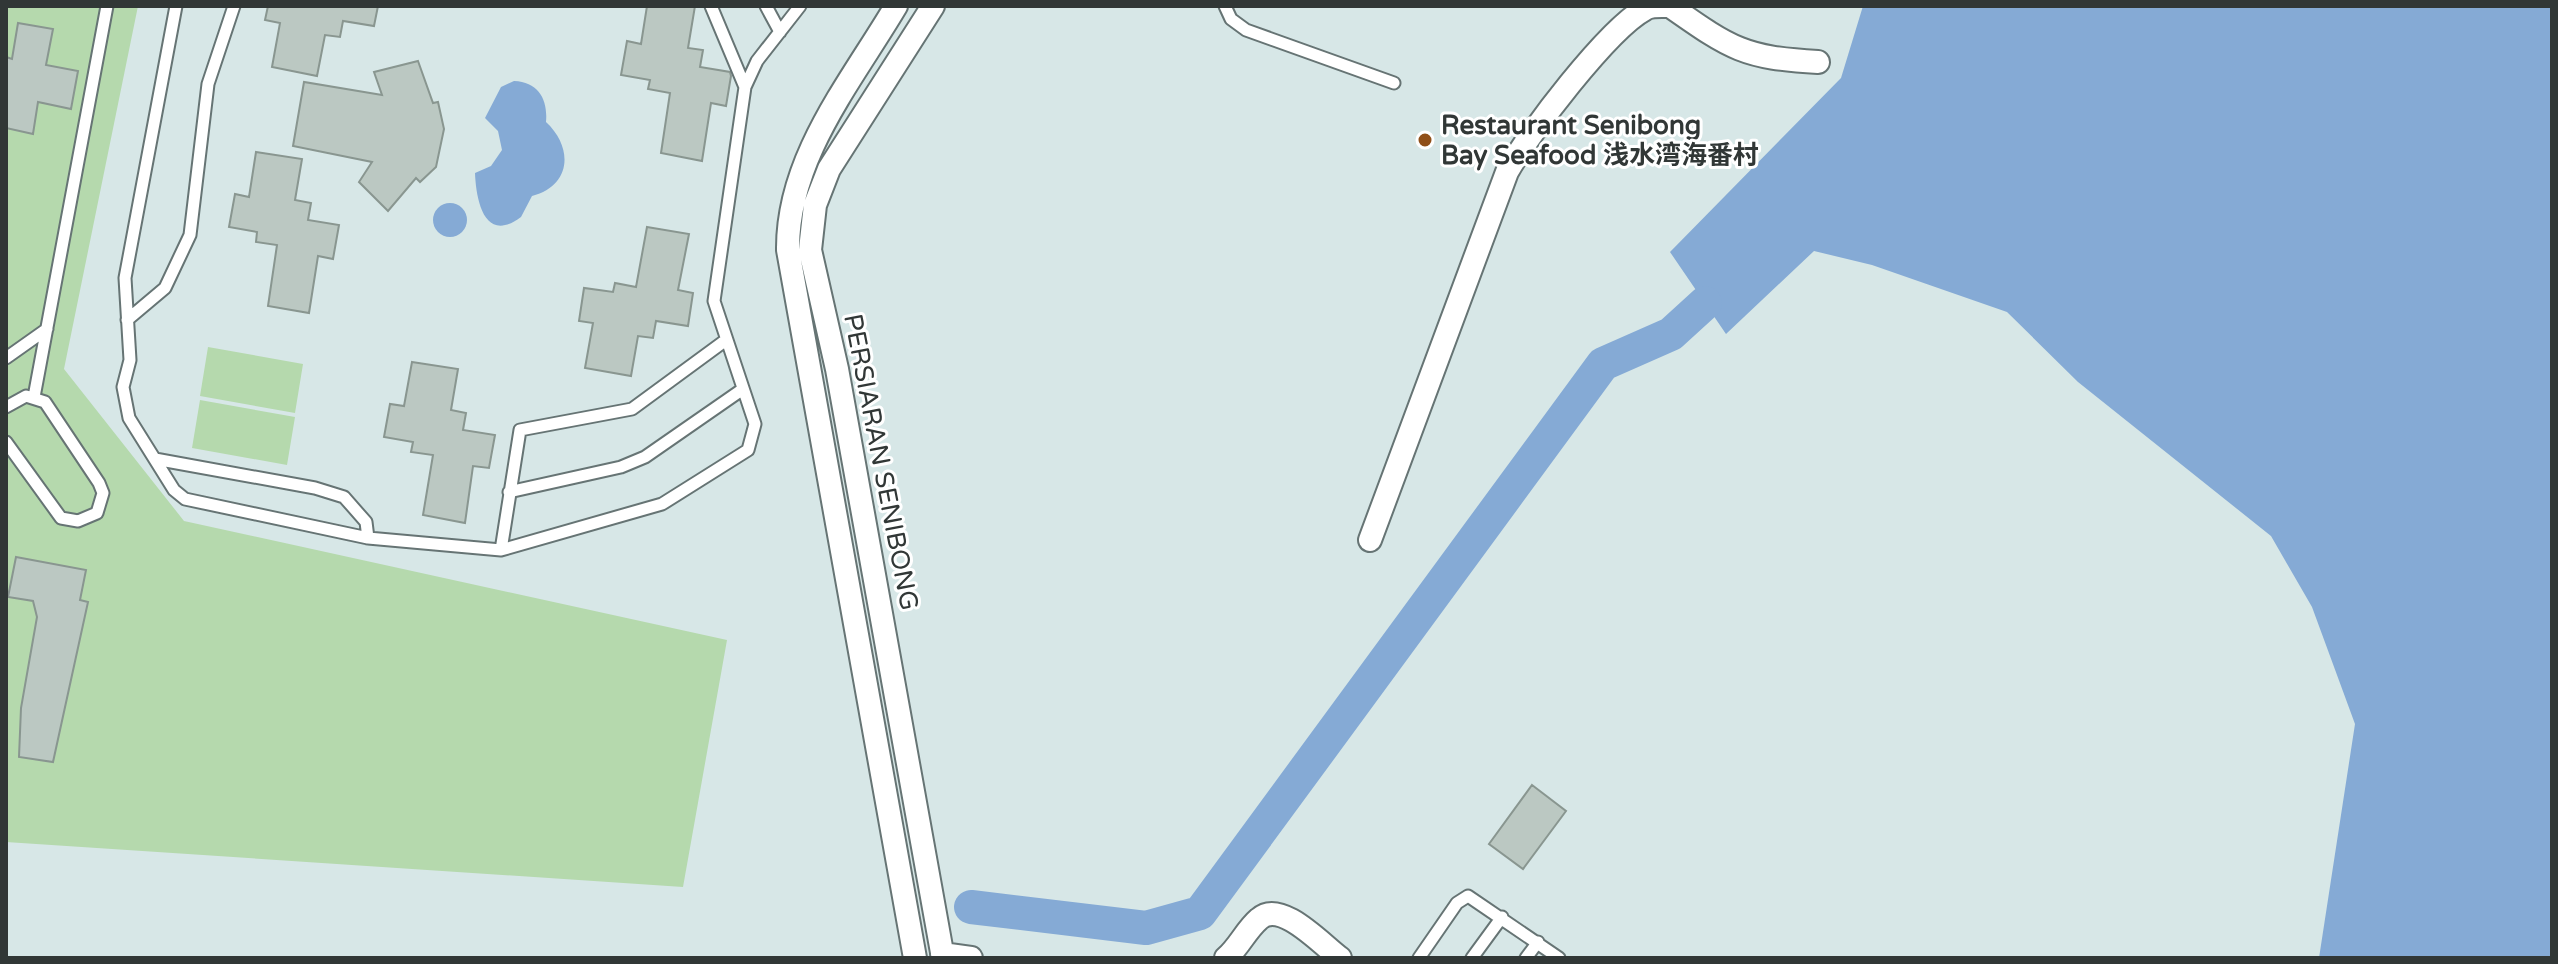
<svg xmlns="http://www.w3.org/2000/svg" width="2558" height="964" font-family="'Varela Round','Noto Sans SC',sans-serif">
  <style>
    .green { fill: #b5d9ad }
    .water { fill: #85aad5 }
    .lines { fill: none; stroke-linecap: round; stroke-linejoin: round }
    .river { stroke: #85aad5; stroke-width: 34 }
    .building { fill: #bbc8c2; stroke: #899690; stroke-width: 2 }
    .lane-casing { stroke: #667474; stroke-width: 15 }
    .street-casing { stroke: #667474; stroke-width: 26 }
    .lane { stroke: #fff; stroke-width: 11 }
    .street { stroke: #fff; stroke-width: 22 }
    .poi-dot { fill: #8f4f18; stroke: #fff; stroke-width: 3 }
    .labels { text-anchor: middle; dominant-baseline: central; stroke-width: 6; stroke-linejoin: round; paint-order: stroke }
    .poi-label { font-size: 26px; font-weight: bold; fill: #313736; stroke: #fff; text-anchor: start }
    .street-label { font-size: 26px; fill: #313736; stroke: #fff }
  </style>
  <rect width="100%" height="100%" fill="#d7e7e7"/>
  <!-- green -->
  <path class="green" d="M 6,6 L 138,6 L 64,369 L 184,521 L 727,640 L 683,887 L 6,842 Z
    M 208,347 L 303,364 L 295,413 L 200,396 Z
    M 200,400 L 295,417 L 287,465 L 192,448 Z"/>
  <!-- water -->
  <path class="water" d="M 1863,6 L 2552,6 L 2552,958 L 2319,958 L 2355,724 L 2312,607 L 2271,536 L 2078,382 L 2007,312 L 1872,265 L 1814,251 L 1726,334 L 1670,252 L 1841,78 Z
    M 514,81 C 539,82 548,100 546,122 C 574,148 571,186 532,196 L 521,217 C 484,245 476,199 475,173 L 491,166 L 502,150 L 498,131 L 485,118 L 501,87 Z
    M433 220a17 17 0 1 1 34 0a17 17 0 1 1-34 0Z"/>
  <g class="lines">
    <!-- river -->
    <path class="river" d="M 971,907 L 1146,928 L 1200,913 L 1603,364 L 1671,334 L 1705,303"/>
  </g>
  <!-- building -->
  <path class="building" d="M 268,6 L 378,6 L 374,26 L 343,21 L 340,37 L 325,35 L 317,76 L 272,67 L 280,23 L 265,20 Z
    M 647,6 L 695,6 L 688,48 L 703,50 L 700,67 L 730,72 L 731,76 L 726,106 L 711,103 L 702,161 L 661,153 L 670,93 L 648,89 L 650,80 L 621,75 L 627,41 L 641,44 Z
    M 18,23 L 53,29 L 46,65 L 78,71 L 71,109 L 38,102 L 33,134 L 6,128 L 6,57 L 12,59 Z
    M 418,61 L 433,103 L 438,102 L 444,129 L 436,167 L 420,182 L 416,178 L 388,211 L 359,182 L 372,162 L 293,146 L 304,82 L 382,95 L 374,72 Z
    M 256,152 L 302,159 L 295,200 L 311,203 L 308,220 L 339,225 L 333,259 L 318,256 L 309,313 L 268,306 L 277,245 L 256,242 L 257,232 L 229,227 L 235,194 L 249,197 Z
    M 647,227 L 689,234 L 678,290 L 693,293 L 688,326 L 656,321 L 653,338 L 638,336 L 631,376 L 585,368 L 593,323 L 579,321 L 584,288 L 613,292 L 615,283 L 636,287 Z
    M 412,362 L 458,369 L 451,410 L 466,413 L 463,430 L 495,435 L 489,468 L 473,466 L 465,523 L 423,515 L 433,455 L 411,452 L 413,442 L 384,437 L 390,404 L 404,406 Z
    M 16,557 L 86,570 L 80,600 L 88,602 L 53,762 L 19,757 L 21,708 L 37,617 L 33,601 L 8,597 Z
    M 1532,785 L 1566,811 L 1523,869 L 1489,844 Z"/>
  <g class="lines">
    <!-- lane casing -->
    <g class="lane-casing">
      <path id="lane" d="M 176,6 L 125,278 L 130,360 L 123,387 L 129,418 L 174,490 L 185,499 L 368,538 L 501,550 L 662,504 L 748,450 L 755,424 L 714,301 L 745,87 L 757,61 L 800,6
        M 711,6 L 745,87
        M 766,6 L 780,32
        M 1225,6 L 1231,19 L 1246,30 L 1394,83
        M 127,320 L 165,288 L 190,235 L 208,84 L 234,6
        M 6,358 L 47,329
        M 34,397 L 107,6
        M 6,407 L 26,396 L 45,402 L 99,483 L 103,493 L 97,513 L 78,521 L 61,518 L 6,442
        M 155,459 L 315,488 L 344,497 L 366,522 L 368,538
        M 509,492 L 621,467 L 645,457 L 743,389
        M 501,550 L 520,430 L 632,409 L 726,340
        M 1419,958 L 1457,903 L 1468,896 L 1559,958
        M 1472,958 L 1502,917
        M 1526,958 L 1538,942"/>
    </g>
    <!-- street casing -->
    <g class="street-casing">
      <path id="street" d="M 896,6 C 851,82 787,158 788,250 L 915,958
        M 933,6 L 829,169 L 815,205 L 810,250 L 837,369 L 943,958
        M 1670,6 C 1730,48 1743,58 1818,62
        M 1370,540 L 1507,172 C 1528,134 1608,29 1645,9 C 1651,5 1662,6 1669,6
        M 942,954 L 971,958
        M 1226,958 C 1239,947 1246,930 1259,919 C 1281,899 1322,945 1340,958"/>
    </g>
    <!-- lane -->
    <use href="#lane" class="lane"/>
    <!-- street -->
    <use href="#street" class="street"/>
  </g>
  <!-- markers -->
  <circle class="poi-dot" cx="1425" cy="140" r="8"/>
  <g class="labels">
    <!-- poi labels -->
    <g class="poi-label">
      <text x="1441" y="125">Restaurant Senibong<tspan x="1441" dy="30">Bay Seafood 浅水湾海番村</tspan></text>
    </g>
    <!-- street labels -->
    <g class="street-label">
      <text transform="translate(881 462) rotate(79)">PERSIARAN SENIBONG</text>
    </g>
  </g>
  <!-- border -->
  <rect width="2558" height="964" fill="none" stroke="#313736" stroke-width="16"/>
</svg>
